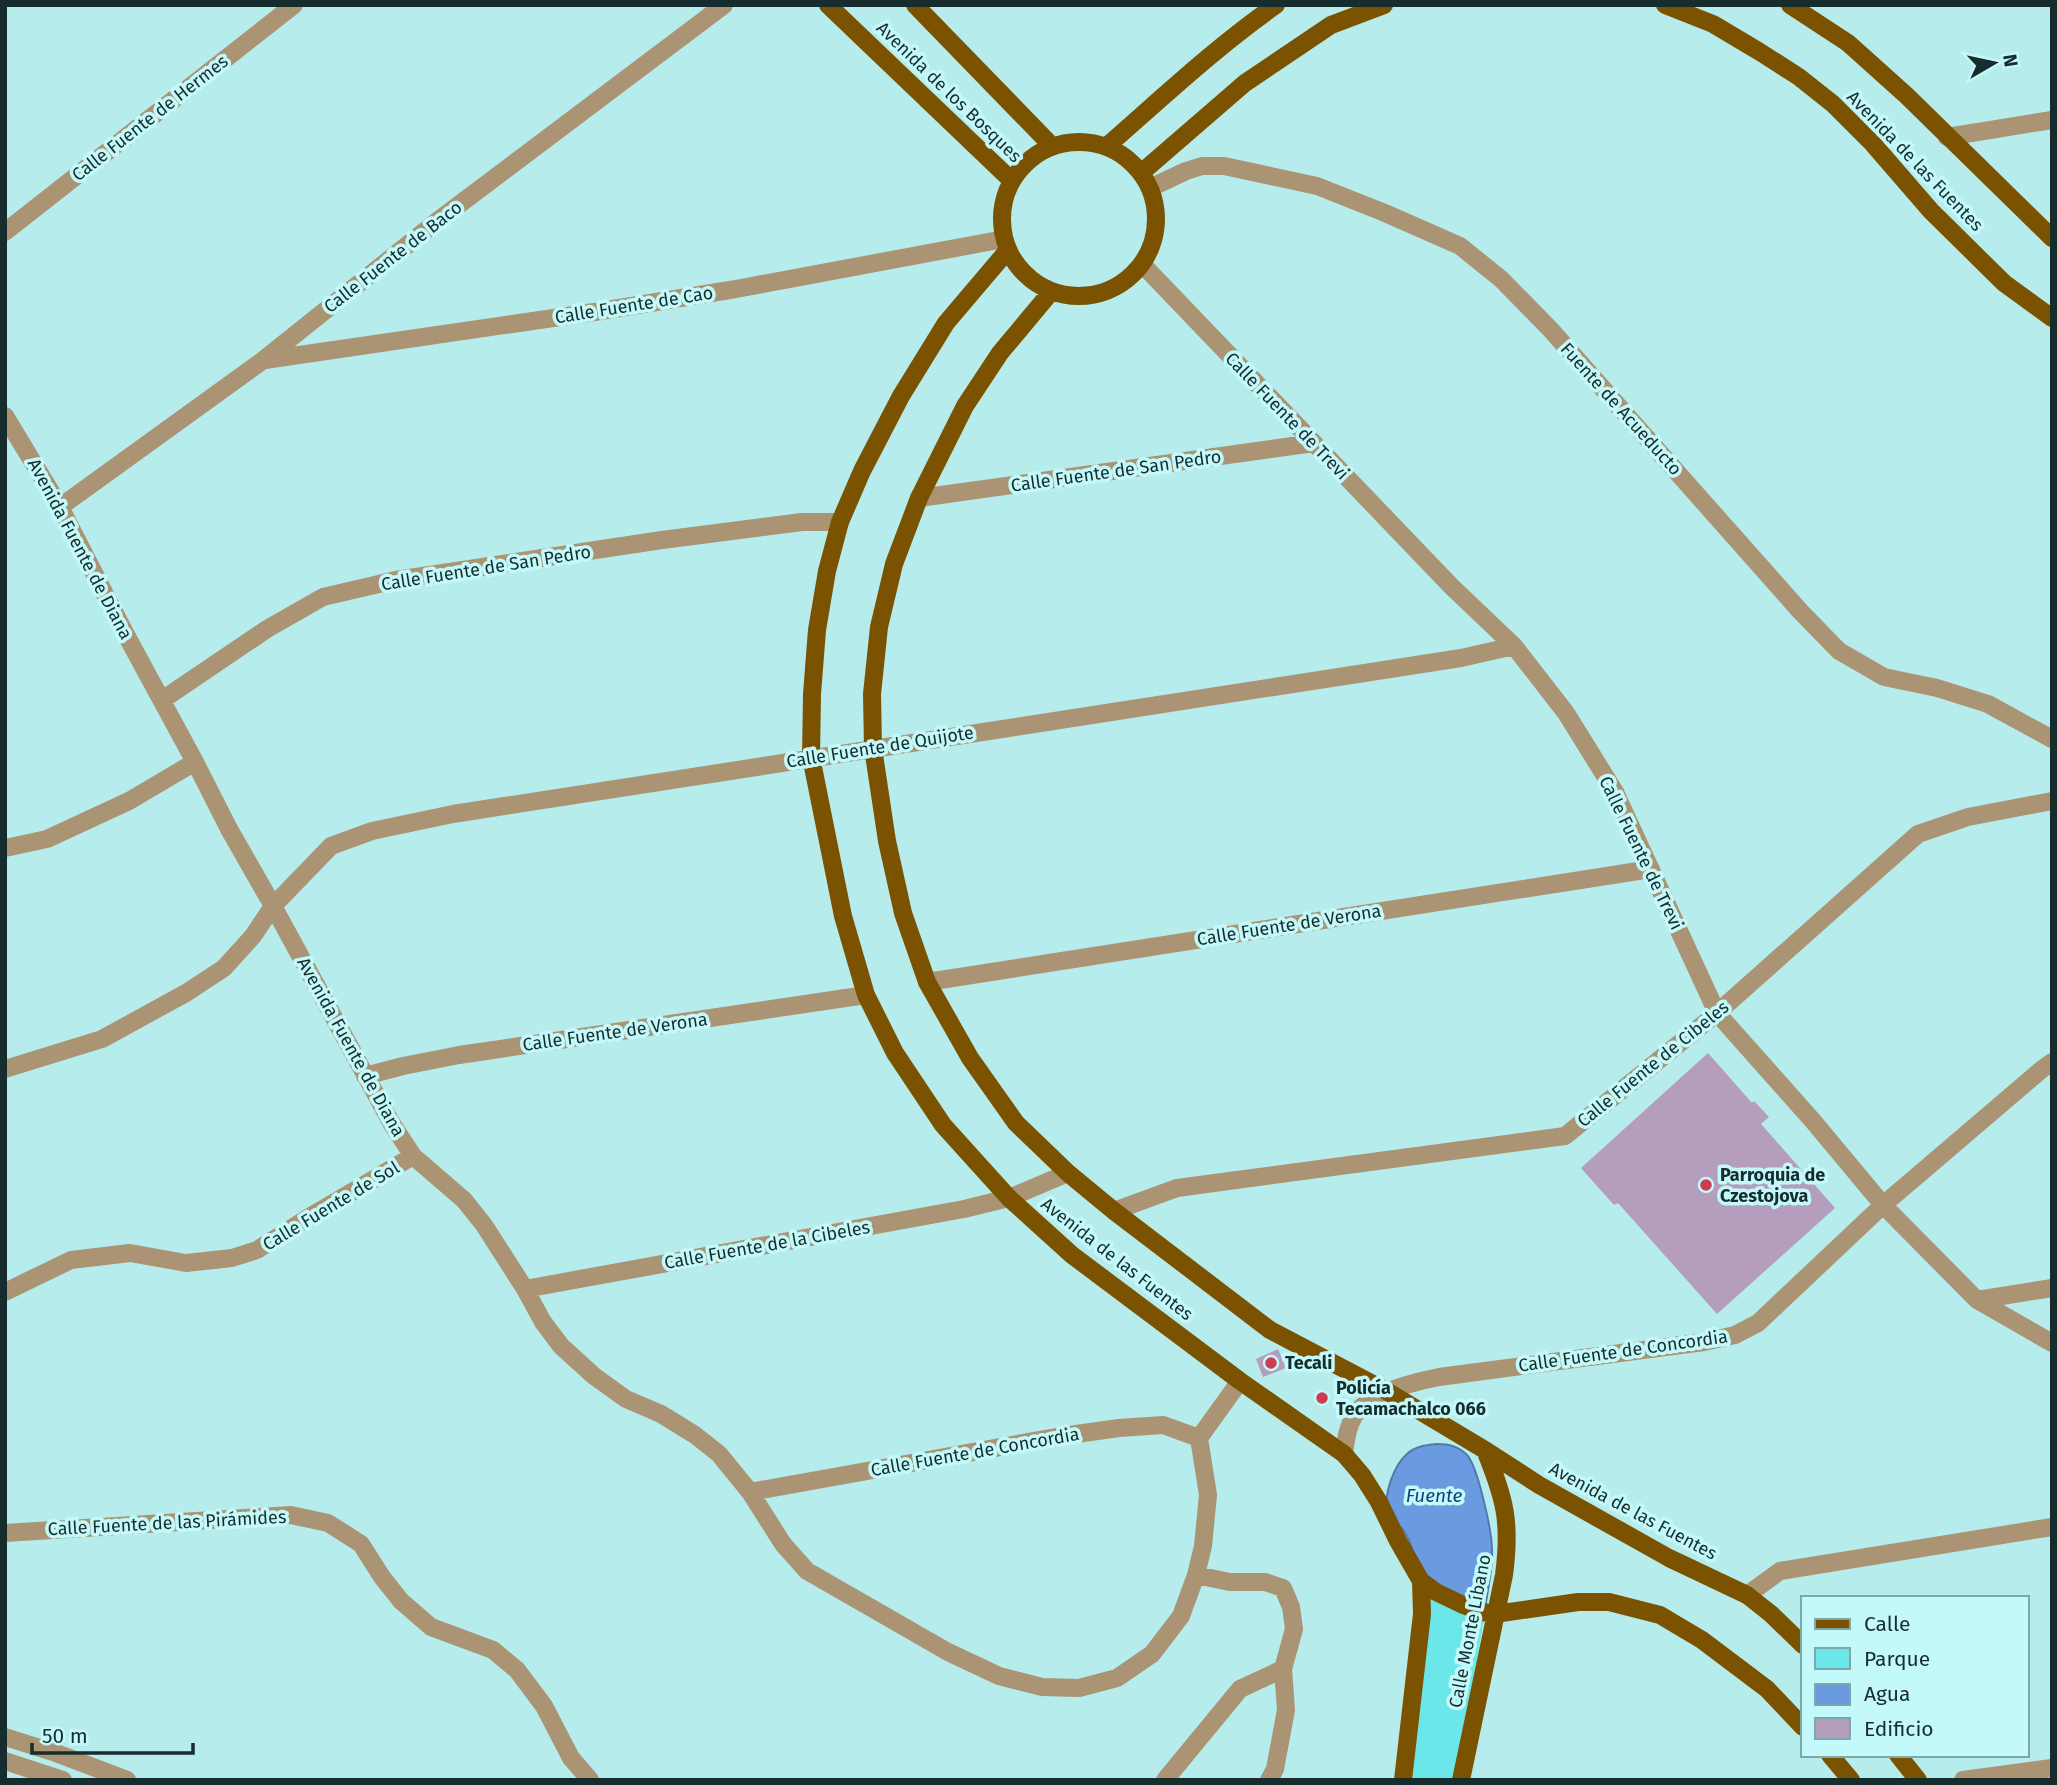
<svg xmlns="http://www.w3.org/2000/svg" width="2057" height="1785" font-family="'Fira Sans',sans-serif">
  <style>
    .green { fill: #6be7ea }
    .water { fill: #6a9be1; stroke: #517aab; stroke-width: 2 }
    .building { fill: #b59dbe }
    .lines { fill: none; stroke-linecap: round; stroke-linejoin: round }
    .minor { stroke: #aa9473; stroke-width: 18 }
    .major { stroke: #7b5300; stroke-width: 18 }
    .poi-dot { fill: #cd3c50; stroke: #c3f9fa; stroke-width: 2.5 }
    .labels { text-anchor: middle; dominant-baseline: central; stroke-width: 7; stroke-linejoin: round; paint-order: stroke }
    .street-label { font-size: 18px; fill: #172d2d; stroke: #c3f9fa }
    .poi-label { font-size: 18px; font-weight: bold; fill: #172d2d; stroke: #c3f9fa; text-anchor: start }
    .water-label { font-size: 19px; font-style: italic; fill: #10407e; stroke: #c3f9fa }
  </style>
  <rect width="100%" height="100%" fill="#b6ecec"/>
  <!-- green -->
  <path class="green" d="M 1420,1587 L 1484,1618 L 1457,1780 L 1411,1780 Z"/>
  <!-- water -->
  <path class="water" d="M 1437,1444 C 1449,1444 1458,1446 1467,1455 C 1478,1467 1492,1532 1492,1550 C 1493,1569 1487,1591 1485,1610 L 1419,1578 C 1416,1562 1413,1545 1404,1531 C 1399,1525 1390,1517 1388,1509 C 1383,1494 1395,1464 1407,1454 C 1415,1446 1427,1445 1437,1444 Z"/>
  <!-- building -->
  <path class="building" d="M 1708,1053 L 1752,1103 L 1754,1101 L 1769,1117 L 1761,1124 L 1835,1208 L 1717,1314 L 1618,1203 L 1614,1205 L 1581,1168 Z
    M 1278,1349 L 1286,1368 L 1263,1377 L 1256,1359 Z"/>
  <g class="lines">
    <!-- minor -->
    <path class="minor" d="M 1947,137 L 2052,120
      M 1150,188 L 1186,171 L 1202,166 L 1224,166 L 1317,186 L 1385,213 L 1460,246 L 1501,279 L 1551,330 L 1800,611 L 1839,651 L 1884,677 L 1937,688 L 1988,704 L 2052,739
      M 5,232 L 294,5
      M 1142,264 L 1452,587 L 1514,646 L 1566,713 L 1615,792 L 1717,1013 L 1813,1121 L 1883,1205 L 1977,1300 L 2052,1343
      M 265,360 L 601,311 L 736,289 L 1004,239
      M 5,416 L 60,507 L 125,633 L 195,762 L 229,829 L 273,906 L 392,1124 L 413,1156 L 464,1200 L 484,1225 L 525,1289 L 543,1322 L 561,1346 L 594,1376 L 626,1399 L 661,1414 L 695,1435 L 719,1454 L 750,1492 L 783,1544 L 807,1571 L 948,1652 L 999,1676 L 1042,1687 L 1079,1688 L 1117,1678 L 1152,1654 L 1181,1616 L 1196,1575 L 1203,1546 L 1208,1495 L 1199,1438 L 1240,1381
      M 919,498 L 1314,443
      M 60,507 L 262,361 L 436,222 L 724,5
      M 162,700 L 267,629 L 323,597 L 396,580 L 662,540 L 802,522 L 840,522
      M 5,848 L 47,839 L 129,801 L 195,762
      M 927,982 L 1651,869
      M 5,1069 L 102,1039 L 186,993 L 224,968 L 253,936 L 273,906 L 331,846 L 372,831 L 453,814 L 1461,658 L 1514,646
      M 365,1076 L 403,1066 L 459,1055 L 866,995
      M 1114,1211 L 1177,1188 L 1565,1136 L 1717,1013 L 1918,834 L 1968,817 L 2052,801
      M 525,1289 L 964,1209 L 1009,1198 L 1068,1173
      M 5,1292 L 71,1260 L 130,1253 L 186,1263 L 232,1258 L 257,1250 L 306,1219 L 413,1156
      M 1977,1300 L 2052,1288
      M 1344,1454 C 1346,1440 1347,1428 1354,1416 C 1367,1393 1414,1382 1439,1377 L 1704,1342 L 1735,1335 L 1758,1323 L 1883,1205 L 2041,1070 L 2052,1062
      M 750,1492 L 1062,1436 L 1119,1428 L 1163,1425 L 1199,1438
      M 5,1533 L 291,1515 L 328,1523 L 361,1544 L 382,1577 L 401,1601 L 431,1627 L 493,1650 L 517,1670 L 544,1706 L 571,1758 L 590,1780
      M 1196,1575 L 1230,1582 L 1265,1582 L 1283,1588 L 1291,1607 L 1294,1629 L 1283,1669 L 1286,1710 L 1275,1769 L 1269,1780
      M 1747,1595 L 1780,1571 L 2052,1527
      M 5,1737 L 56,1753 L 127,1780
      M 5,1761 L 63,1780
      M 1165,1780 L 1240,1689 L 1283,1669
      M 1963,1780 L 2052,1768"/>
    <!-- major -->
    <path class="major" d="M 828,5 L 1011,180
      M 915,5 L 1052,146
      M 1665,5 L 1713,24 L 1760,52 L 1799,77 L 1833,104 L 1873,144 L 1931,211 L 2004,283 L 2052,318
      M 1790,5 L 1848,43 L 1907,96 L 2052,238
      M1002 219a77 77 0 1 1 154 0a77 77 0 1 1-154 0Z
      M 1107,146 C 1162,98 1216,47 1276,5
      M 1141,173 L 1245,83 L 1331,25 L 1384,5
      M 1008,250 L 946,323 L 901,396 L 862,471 L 840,522 L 827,571 L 817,630 L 812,694 L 811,757 L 843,916 L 866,995 L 895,1053 L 943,1125 L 1009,1198 L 1072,1255 L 1240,1381 L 1344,1454 L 1362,1475 L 1379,1502 L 1398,1541 L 1421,1581 L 1436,1592 L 1461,1604 L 1482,1612 L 1495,1614 L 1578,1602 L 1609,1602 L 1660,1615 L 1702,1640 L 1767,1689 L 1803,1727
      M 1051,292 L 1000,353 L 965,406 L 919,498 L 894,564 L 879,627 L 872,694 L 873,748 L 887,841 L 903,913 L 927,982 L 970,1058 L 1016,1123 L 1068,1173 L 1114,1211 L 1270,1330 L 1388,1392 L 1485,1450 L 1539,1485 L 1669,1558 L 1747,1595 L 1771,1614 L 1803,1645
      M 1830,1755 L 1851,1780
      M 1898,1755 L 1918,1780
      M 1403,1780 L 1422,1614 L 1421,1581
      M 1461,1780 L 1504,1575 C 1511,1522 1505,1499 1485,1450"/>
  </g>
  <!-- markers -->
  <g class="poi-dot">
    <circle cx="1706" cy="1185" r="7"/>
    <circle cx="1271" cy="1363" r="7"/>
    <circle cx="1322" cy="1398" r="7"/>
  </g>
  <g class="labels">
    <!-- street labels -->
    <g class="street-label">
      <text transform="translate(949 92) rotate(44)">Avenida de los Bosques</text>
      <text transform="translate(150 118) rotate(-38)">Calle Fuente de Hermes</text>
      <text transform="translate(1915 161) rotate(46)">Avenida de las Fuentes</text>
      <text transform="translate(393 257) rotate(-38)">Calle Fuente de Baco</text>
      <text transform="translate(634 305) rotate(-9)">Calle Fuente de Cao</text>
      <text transform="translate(1621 409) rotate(48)">Fuente de Acueducto</text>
      <text transform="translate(1287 416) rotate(46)">Calle Fuente de Trevi</text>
      <text transform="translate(1116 471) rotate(-8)">Calle Fuente de San Pedro</text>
      <text transform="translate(80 549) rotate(62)">Avenida Fuente de Diana</text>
      <text transform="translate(486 568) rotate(-9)">Calle Fuente de San Pedro</text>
      <text transform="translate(880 747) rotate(-9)">Calle Fuente de Quijote</text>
      <text transform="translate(1641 853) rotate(64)">Calle Fuente de Trevi</text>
      <text transform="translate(1289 925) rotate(-9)">Calle Fuente de Verona</text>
      <text transform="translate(615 1032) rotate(-8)">Calle Fuente de Verona</text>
      <text transform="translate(351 1047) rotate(61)">Avenida Fuente de Diana</text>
      <text transform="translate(1653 1064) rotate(-39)">Calle Fuente de Cibeles</text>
      <text transform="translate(331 1206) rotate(-31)">Calle Fuente de Sol</text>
      <text transform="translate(767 1245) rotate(-10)">Calle Fuente de la Cibeles</text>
      <text transform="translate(1117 1259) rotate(38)">Avenida de las Fuentes</text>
      <text transform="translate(1623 1351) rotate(-8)">Calle Fuente de Concordia</text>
      <text transform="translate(975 1452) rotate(-10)">Calle Fuente de Concordia</text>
      <text transform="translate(1633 1511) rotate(28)">Avenida de las Fuentes</text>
      <text transform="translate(167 1523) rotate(-3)">Calle Fuente de las Pirámides</text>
      <text transform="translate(1470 1631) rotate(-79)">Calle Monte Líbano</text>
    </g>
    <!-- poi labels -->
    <g class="poi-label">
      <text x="1720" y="1175">Parroquia de<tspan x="1720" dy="21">Czestojova</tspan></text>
      <text x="1285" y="1363">Tecali</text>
      <text x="1336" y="1388">Policía<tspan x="1336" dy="21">Tecamachalco 066</tspan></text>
    </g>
    <!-- water labels -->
    <g class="water-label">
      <text x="1434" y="1495">Fuente</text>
    </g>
  </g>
  <!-- border -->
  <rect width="2057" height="1785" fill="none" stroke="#172d2d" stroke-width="14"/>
  <!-- legend -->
  <rect x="1801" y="1596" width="228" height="161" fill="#c3f9fa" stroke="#7ea7a8" stroke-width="2"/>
  <rect x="1815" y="1619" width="35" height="10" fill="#7b5300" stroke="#7ea7a8" stroke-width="2"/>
  <text x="1864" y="1631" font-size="21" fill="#172d2d">Calle</text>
  <rect x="1815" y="1648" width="35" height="21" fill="#6be7ea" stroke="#7ea7a8" stroke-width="2"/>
  <text x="1864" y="1666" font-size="21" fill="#172d2d">Parque</text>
  <rect x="1815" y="1684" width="35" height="21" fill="#6a9be1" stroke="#7ea7a8" stroke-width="2"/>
  <text x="1864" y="1701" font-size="21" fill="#172d2d">Agua</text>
  <rect x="1815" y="1718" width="35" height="21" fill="#b59dbe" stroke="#7ea7a8" stroke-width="2"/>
  <text x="1864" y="1736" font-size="21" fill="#172d2d">Edificio</text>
  <!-- north arrow -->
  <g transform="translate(1994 63) rotate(81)" stroke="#c3f9fa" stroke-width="5" paint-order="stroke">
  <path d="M0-5L12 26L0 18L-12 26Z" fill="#172d2d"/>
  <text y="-10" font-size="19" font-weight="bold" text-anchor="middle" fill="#172d2d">N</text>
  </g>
  <!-- scale -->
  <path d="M32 1743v10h161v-10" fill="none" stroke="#172d2d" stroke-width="3.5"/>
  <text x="42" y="1743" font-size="21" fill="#172d2d" stroke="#c3f9fa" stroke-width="5" paint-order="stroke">50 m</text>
</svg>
